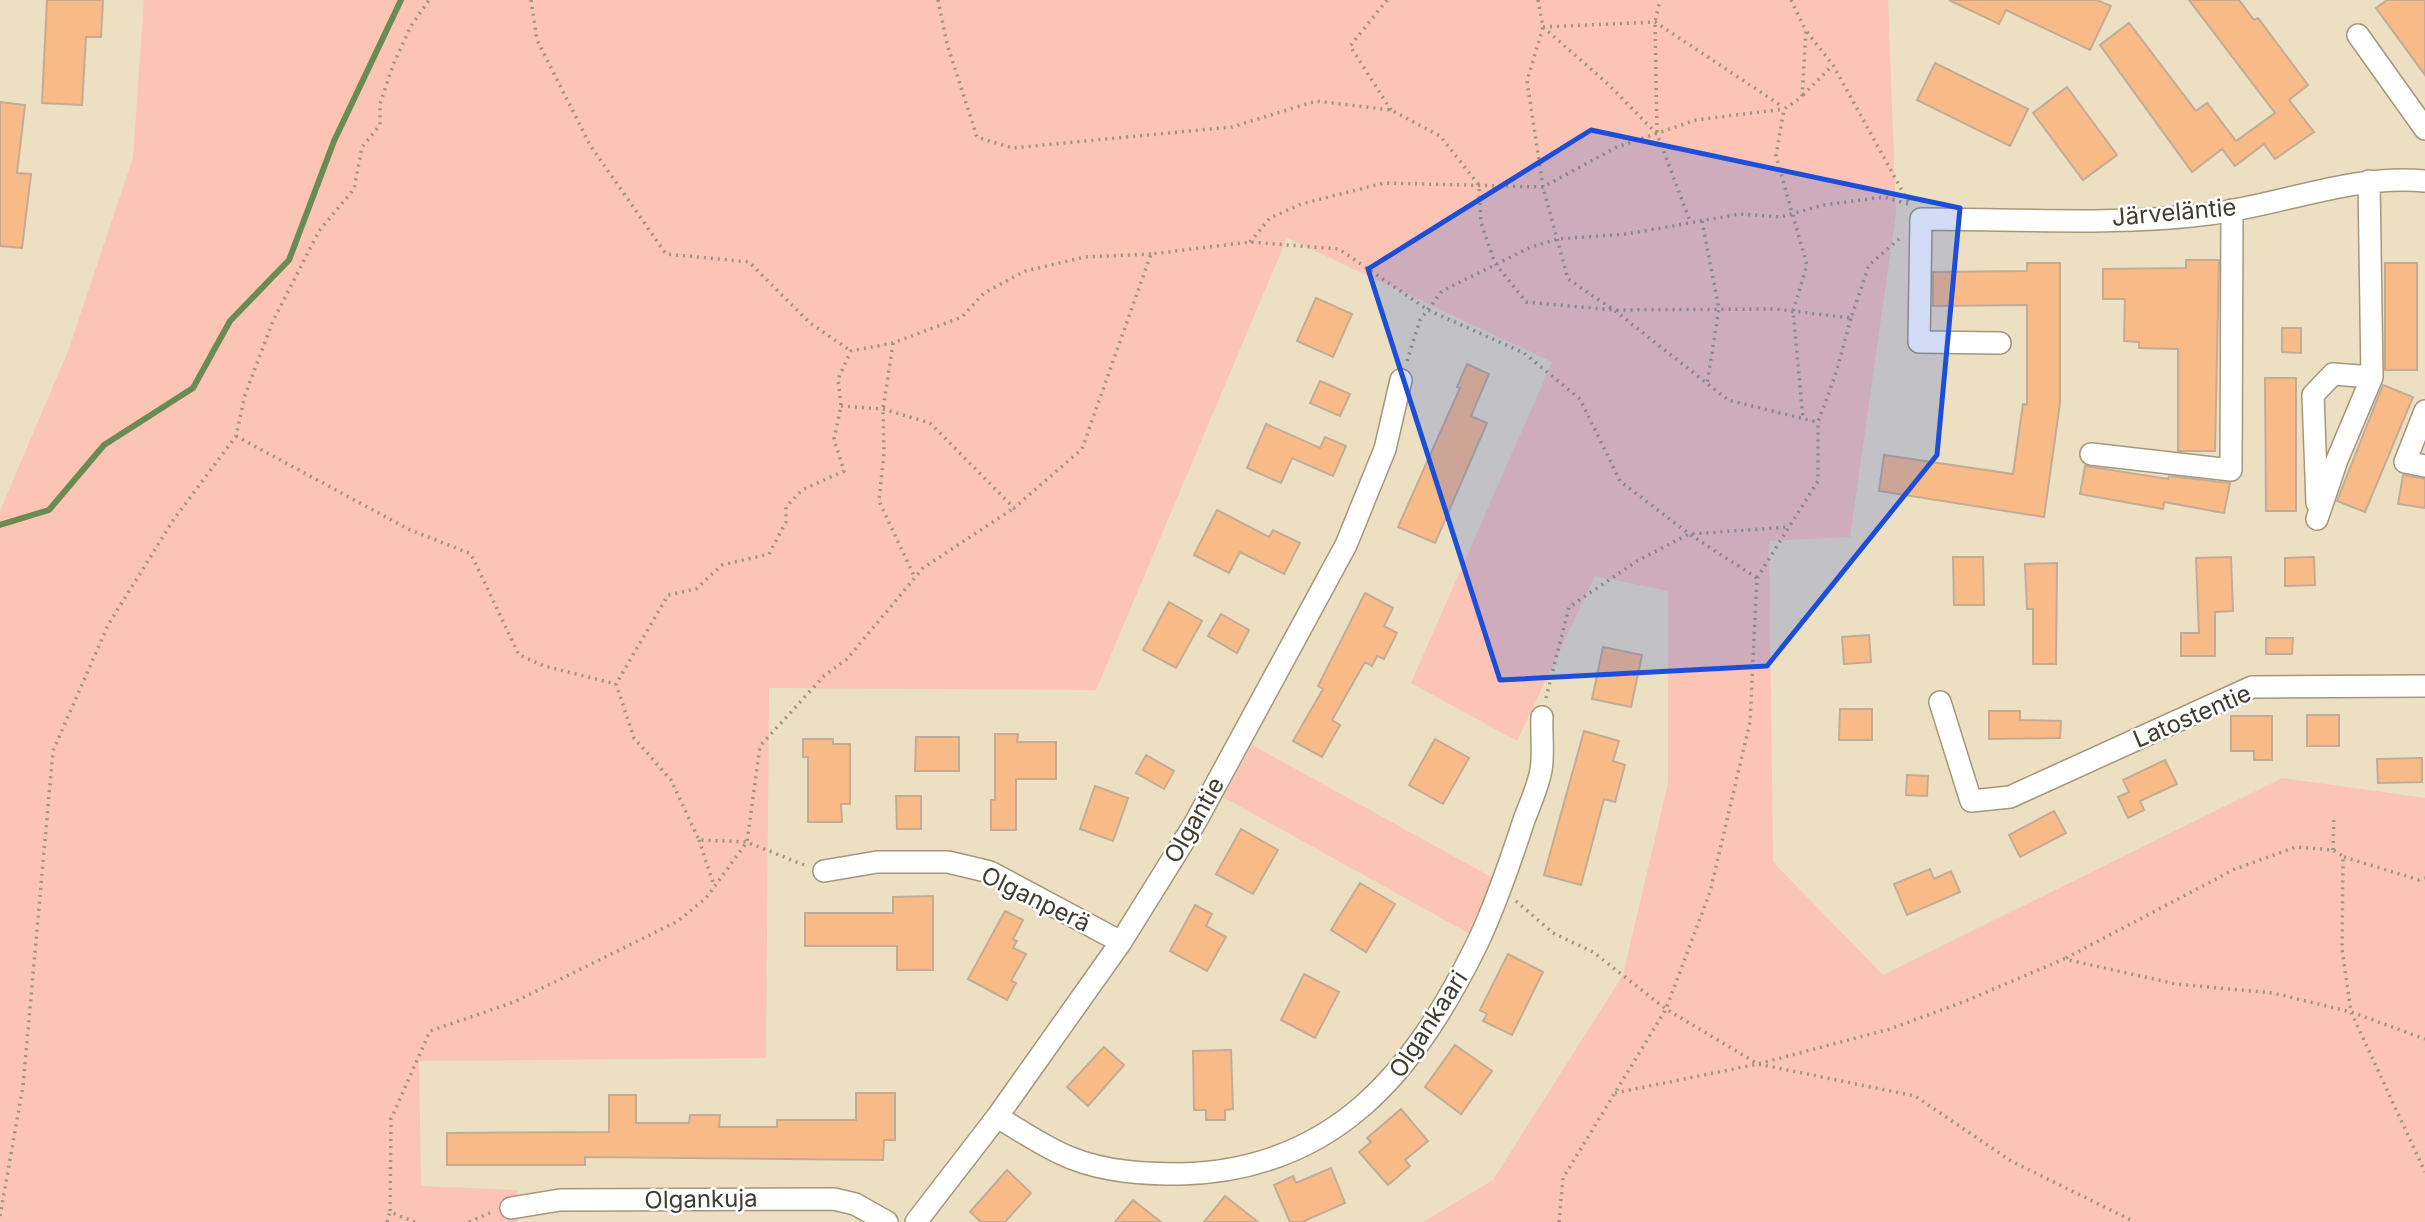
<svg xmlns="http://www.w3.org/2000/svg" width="2425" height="1222" font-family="Inter,sans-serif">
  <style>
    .green { fill: #fbc4b5 }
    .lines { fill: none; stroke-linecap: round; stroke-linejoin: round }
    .stream { stroke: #688c54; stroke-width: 6 }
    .building { fill: #f8bb88; stroke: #c4ab96; stroke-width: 2 }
    .minor-casing { stroke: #a4977c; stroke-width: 24 }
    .path { stroke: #9e9580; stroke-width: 3.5; stroke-dasharray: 2 5; stroke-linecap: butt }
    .minor { stroke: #fff; stroke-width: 21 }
    .marked { fill: #1d4ed8; fill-opacity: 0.2; stroke: #1d4ed8; stroke-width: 5; stroke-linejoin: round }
    .labels { text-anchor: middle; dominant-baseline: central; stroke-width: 5; stroke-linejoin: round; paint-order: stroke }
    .street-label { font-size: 24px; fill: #413c30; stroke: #fff }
  </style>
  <rect width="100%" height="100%" fill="#ecdfc2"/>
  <!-- green -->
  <path class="green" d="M 144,0 L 1888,0 L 1896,213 L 1850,537 L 1769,541 L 1773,862 L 1883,975 L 2282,778 L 2425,798 L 2425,1222 L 1423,1222 L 1493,1180 L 1623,975 L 1668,783 L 1668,591 L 1595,576 L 1517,741 L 1411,683 L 1552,362 L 1287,238 L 1096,690 L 769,688 L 766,1058 L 419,1061 L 421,1186 L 517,1190 L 518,1222 L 0,1222 L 0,511 L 68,351 L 133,158 Z
    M 1252,745 L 1493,878 L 1468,933 L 1223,797 Z"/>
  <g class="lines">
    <!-- stream -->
    <path class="stream" d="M 0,525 L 49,510 L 104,445 L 193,388 L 230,321 L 289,260 L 334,141 L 401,0"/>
  </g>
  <!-- building -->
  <path class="building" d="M 47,0 L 103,0 L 101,37 L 86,37 L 82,105 L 42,103 Z
    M 1949,0 L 2097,0 L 2111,6 L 2090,50 L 2006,10 L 1999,24 Z
    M 2189,0 L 2239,0 L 2254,20 L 2258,18 L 2308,85 L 2289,100 L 2314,132 L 2275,159 L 2264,144 L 2235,166 L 2222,149 L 2192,172 L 2100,45 L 2129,23 L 2196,111 L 2207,103 L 2236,141 L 2275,113 Z
    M 2387,0 L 2425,0 L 2425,75 L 2376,8 Z
    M 1935,63 L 2028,109 L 2010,146 L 1917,100 Z
    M 2067,87 L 2117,155 L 2083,180 L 2033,113 Z
    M 0,102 L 25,105 L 17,173 L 31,174 L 22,248 L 0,246 Z
    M 2186,260 L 2219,260 L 2215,451 L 2178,451 L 2178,349 L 2139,348 L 2139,342 L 2124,341 L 2125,299 L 2103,299 L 2103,269 L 2186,268 Z
    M 2027,263 L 2060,263 L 2060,403 L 2044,517 L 1879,491 L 1884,455 L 2013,474 L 2023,404 L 2027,405 L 2027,305 L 1933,306 L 1933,272 L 2027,271 Z
    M 2385,263 L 2417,263 L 2417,370 L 2385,370 Z
    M 1316,298 L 1352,314 L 1333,357 L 1297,341 Z
    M 2282,328 L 2301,328 L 2301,353 L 2282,352 Z
    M 1467,364 L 1489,374 L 1471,416 L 1487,423 L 1435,543 L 1398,527 L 1460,388 L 1457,387 Z
    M 2265,378 L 2296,378 L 2296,511 L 2266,511 Z
    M 1320,381 L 1350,394 L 1340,416 L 1310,403 Z
    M 2383,385 L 2413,397 L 2365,512 L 2337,501 Z
    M 1266,424 L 1320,448 L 1325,437 L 1346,446 L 1333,476 L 1292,458 L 1281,483 L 1247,468 Z
    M 2085,466 L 2168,479 L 2169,476 L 2230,483 L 2224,513 L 2164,502 L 2163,509 L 2080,494 Z
    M 2403,475 L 2425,479 L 2425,508 L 2398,504 Z
    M 1217,510 L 1269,537 L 1273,530 L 1300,543 L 1284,574 L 1240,552 L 1229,573 L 1194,555 Z
    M 1953,557 L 1983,557 L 1984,605 L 1954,605 Z
    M 2231,557 L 2233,611 L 2215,612 L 2215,656 L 2181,656 L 2181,633 L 2199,633 L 2196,558 Z
    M 2314,557 L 2315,585 L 2285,586 L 2285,558 Z
    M 2057,563 L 2056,664 L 2033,664 L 2033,609 L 2027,609 L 2025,564 Z
    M 1365,593 L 1393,608 L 1384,626 L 1397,633 L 1384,659 L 1377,656 L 1372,666 L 1365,662 L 1332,720 L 1340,725 L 1322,757 L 1293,741 L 1323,689 L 1318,686 Z
    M 1169,602 L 1202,621 L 1176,668 L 1143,650 Z
    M 1221,614 L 1249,630 L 1237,653 L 1208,636 Z
    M 1869,635 L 1871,662 L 1844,664 L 1842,637 Z
    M 2266,638 L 2293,638 L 2292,654 L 2266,654 Z
    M 1603,647 L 1642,655 L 1631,707 L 1592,699 Z
    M 1840,709 L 1872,709 L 1872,740 L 1839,740 Z
    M 1989,711 L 2020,711 L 2020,720 L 2061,721 L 2060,738 L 1989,739 Z
    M 2307,715 L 2339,715 L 2339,746 L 2307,746 Z
    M 2231,716 L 2272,716 L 2272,760 L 2254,760 L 2254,751 L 2231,751 Z
    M 1584,731 L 1619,741 L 1613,761 L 1625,765 L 1615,802 L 1604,799 L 1581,885 L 1544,875 Z
    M 995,734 L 1018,734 L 1017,742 L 1056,742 L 1056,779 L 1016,779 L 1016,830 L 991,830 L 991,800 L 995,800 Z
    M 916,737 L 959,737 L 959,771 L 915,771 Z
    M 803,739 L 833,739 L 833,744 L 850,744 L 850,804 L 841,804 L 842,822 L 808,822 L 808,757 L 803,757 Z
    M 1435,739 L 1469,758 L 1443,804 L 1409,785 Z
    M 1146,755 L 1174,771 L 1164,789 L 1136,773 Z
    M 2422,758 L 2422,782 L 2378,783 L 2377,759 Z
    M 2165,760 L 2177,784 L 2140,801 L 2144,810 L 2128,818 L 2118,797 L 2129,792 L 2123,780 Z
    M 1907,775 L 1928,776 L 1927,796 L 1906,795 Z
    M 1095,786 L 1128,798 L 1113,841 L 1080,829 Z
    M 896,796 L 921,796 L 921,829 L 897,829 Z
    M 2054,811 L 2066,833 L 2020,857 L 2009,835 Z
    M 1241,829 L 1278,850 L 1253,894 L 1216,874 Z
    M 1930,869 L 1934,879 L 1951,871 L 1960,892 L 1907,915 L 1894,884 Z
    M 1360,883 L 1395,904 L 1366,952 L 1331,930 Z
    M 933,896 L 933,970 L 897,970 L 897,946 L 805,946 L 805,913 L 893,913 L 893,897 Z
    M 1195,905 L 1212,914 L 1206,926 L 1226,937 L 1207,971 L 1170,951 Z
    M 1005,911 L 1023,920 L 1013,939 L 1017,941 L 1013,948 L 1026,954 L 1011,981 L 1016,983 L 1007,1000 L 968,979 Z
    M 1508,954 L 1543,972 L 1512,1035 L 1483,1021 L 1487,1014 L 1480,1010 Z
    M 1304,974 L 1339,992 L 1315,1038 L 1281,1020 Z
    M 1455,1045 L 1492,1071 L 1461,1114 L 1425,1087 Z
    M 1104,1047 L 1124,1065 L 1088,1106 L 1067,1087 Z
    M 1231,1050 L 1233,1109 L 1225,1110 L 1225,1120 L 1206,1120 L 1206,1110 L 1194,1110 L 1193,1051 Z
    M 856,1093 L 895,1093 L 895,1140 L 884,1140 L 883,1160 L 585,1157 L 585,1165 L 447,1165 L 447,1133 L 609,1132 L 609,1095 L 636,1095 L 636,1123 L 689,1123 L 690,1115 L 720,1115 L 719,1127 L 777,1127 L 777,1120 L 856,1120 Z
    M 1401,1109 L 1428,1141 L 1405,1160 L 1410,1166 L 1388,1185 L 1359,1152 L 1371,1142 L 1367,1138 Z
    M 1331,1168 L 1345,1203 L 1302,1222 L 1290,1222 L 1274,1185 L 1293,1176 L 1296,1183 Z
    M 1007,1170 L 1031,1193 L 1005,1222 L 981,1222 L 970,1212 Z
    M 1225,1196 L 1258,1222 L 1204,1222 Z
    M 1133,1200 L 1161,1222 L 1115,1222 Z"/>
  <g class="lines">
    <!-- minor casing -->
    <g class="minor-casing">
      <path id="minor" d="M 2358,35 L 2425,129
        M 2000,343 L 1919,342 L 1921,219 C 2016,219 2115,226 2209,214 C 2283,205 2350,174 2425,181
        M 2425,411 L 2405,462 L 2425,466
        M 2091,454 L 2231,470 L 2232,210
        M 2317,503 L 2313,395 L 2333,374 L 2372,377
        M 2317,519 L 2337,460 L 2372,377 L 2369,181
        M 1940,702 L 1971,801 L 2010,797 L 2252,687 L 2425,686
        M 824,871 L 877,862 L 948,862 L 990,872 L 1121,942
        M 997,1117 C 1022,1131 1045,1148 1071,1158 C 1106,1172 1144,1174 1181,1174 C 1335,1170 1414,1072 1477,944 C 1496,904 1510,863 1524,820 C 1530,804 1538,787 1541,770 C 1544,753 1541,734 1542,717
        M 511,1208 L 560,1200 L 834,1199 L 855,1204 L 887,1222
        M 916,1222 L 997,1117 L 1121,942 L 1195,823 L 1346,545 L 1385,449 L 1401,380"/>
    </g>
    <!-- path -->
    <path class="path" d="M 531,0 L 537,40 L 590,145 L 666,254 L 749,262 L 810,323 L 851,351
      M 938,0 L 947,44 L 977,137 L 1012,148 L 1232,127 L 1316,101 L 1391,110 L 1440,136 L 1479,185 L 1481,223 L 1495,263 L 1526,302 L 1614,310 L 1775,309 L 1851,318 L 1869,265 L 1899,239
      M 1387,0 L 1350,46 L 1391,110
      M 1538,0 L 1543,27 L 1527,81 L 1543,187 L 1568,279 L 1614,310 L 1728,400 L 1817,422
      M 1791,0 L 1806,31 L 1802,97 L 1784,109 L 1776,156 L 1807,265 L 1793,311 L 1803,418
      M 1543,27 L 1655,22 L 1783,107
      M 1543,27 L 1608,84 L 1657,134 L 1690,221
      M 1807,32 L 1833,65 L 1909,203
      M 1803,95 L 1832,66
      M 1657,132 L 1655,22 L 1660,0
      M 1702,221 L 1719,309 L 1707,384
      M 1250,242 L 1270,218 L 1301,204 L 1384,183 L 1543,187 L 1617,147 L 1696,120 L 1784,109
      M 893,343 L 883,409 L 884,452 L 879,501 L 915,578
      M 1407,361 L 1420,320 L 1442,291 L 1531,247 L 1558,239 L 1627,234 L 1740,214 L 1781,217 L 1823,205 L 1884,197 L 1908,204
      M 841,406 L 883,409 L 930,423 L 1014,508 L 1082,449 L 1151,254 L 1250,242 L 1339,249 L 1428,310 L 1524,353 L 1580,399 L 1620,481 L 1689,534 L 1757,578
      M 236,436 L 408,529 L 471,554 L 519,655 L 544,666 L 616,684
      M 1546,698 L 1569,607 L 1637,561 L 1689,534 L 1790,527
      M 699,840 L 714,886
      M 2333,850 L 2334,815
      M 2344,857 L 2419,880 L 2425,878
      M 804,865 L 747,842 L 699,840 L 671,780 L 634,738 L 616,684 L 668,595 L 696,589 L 722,565 L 769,554 L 786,522 L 786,507 L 802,490 L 844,471 L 834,439 L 841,406 L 838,379 L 851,351 L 893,343 L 962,317 L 984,293 L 1025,271 L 1085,257 L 1151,254
      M 1516,901 L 1553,933 L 1593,952 L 1666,1009 L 1758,1064 L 1915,1096 L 2011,1161 L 2135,1222
      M 2066,958 L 2235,869 L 2296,847 L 2333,850 L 2343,856 L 2342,949 L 2351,1012 L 2425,1039
      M 1615,1093 L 1758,1064 L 1890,1029 L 1963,1002 L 2064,959 L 2176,984 L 2273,993 L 2351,1012 L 2425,1172
      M 0,1216 L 23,1086 L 53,751 L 108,625 L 174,519 L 236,436 L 245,395 L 273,321 L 319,231 L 354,189 L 362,147 L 380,125 L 380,104 L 393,65 L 411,26 L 429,0
      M 387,1222 L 390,1212
      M 415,1222 L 390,1212 L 391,1119 L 430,1031 L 514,1002 L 678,921 L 706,898 L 747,842 L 760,746 L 824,676 L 847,659 L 923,568 L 1014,508
      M 469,1222 L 492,1212
      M 1559,1222 L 1563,1178 L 1666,1009 L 1710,892 L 1750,722 L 1757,578 L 1818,481 L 1818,422 L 1836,373 L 1851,318"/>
    <!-- minor -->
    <use href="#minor" class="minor"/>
  </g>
  <!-- marked area -->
  <path class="marked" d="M 1591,130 L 1960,208 L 1937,455 L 1767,666 L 1500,680 L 1368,269 Z"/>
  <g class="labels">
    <!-- street labels -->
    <g class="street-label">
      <text transform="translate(2174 212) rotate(-5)">Järveläntie</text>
      <text transform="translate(2192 716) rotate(-23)">Latostentie</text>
      <text transform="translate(1194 820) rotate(-60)">Olgantie</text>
      <text transform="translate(1036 899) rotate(26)">Olganperä</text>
      <text transform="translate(1428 1024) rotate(-57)">Olgankaari</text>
      <text transform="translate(701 1199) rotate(-1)">Olgankuja</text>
    </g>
  </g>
</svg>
